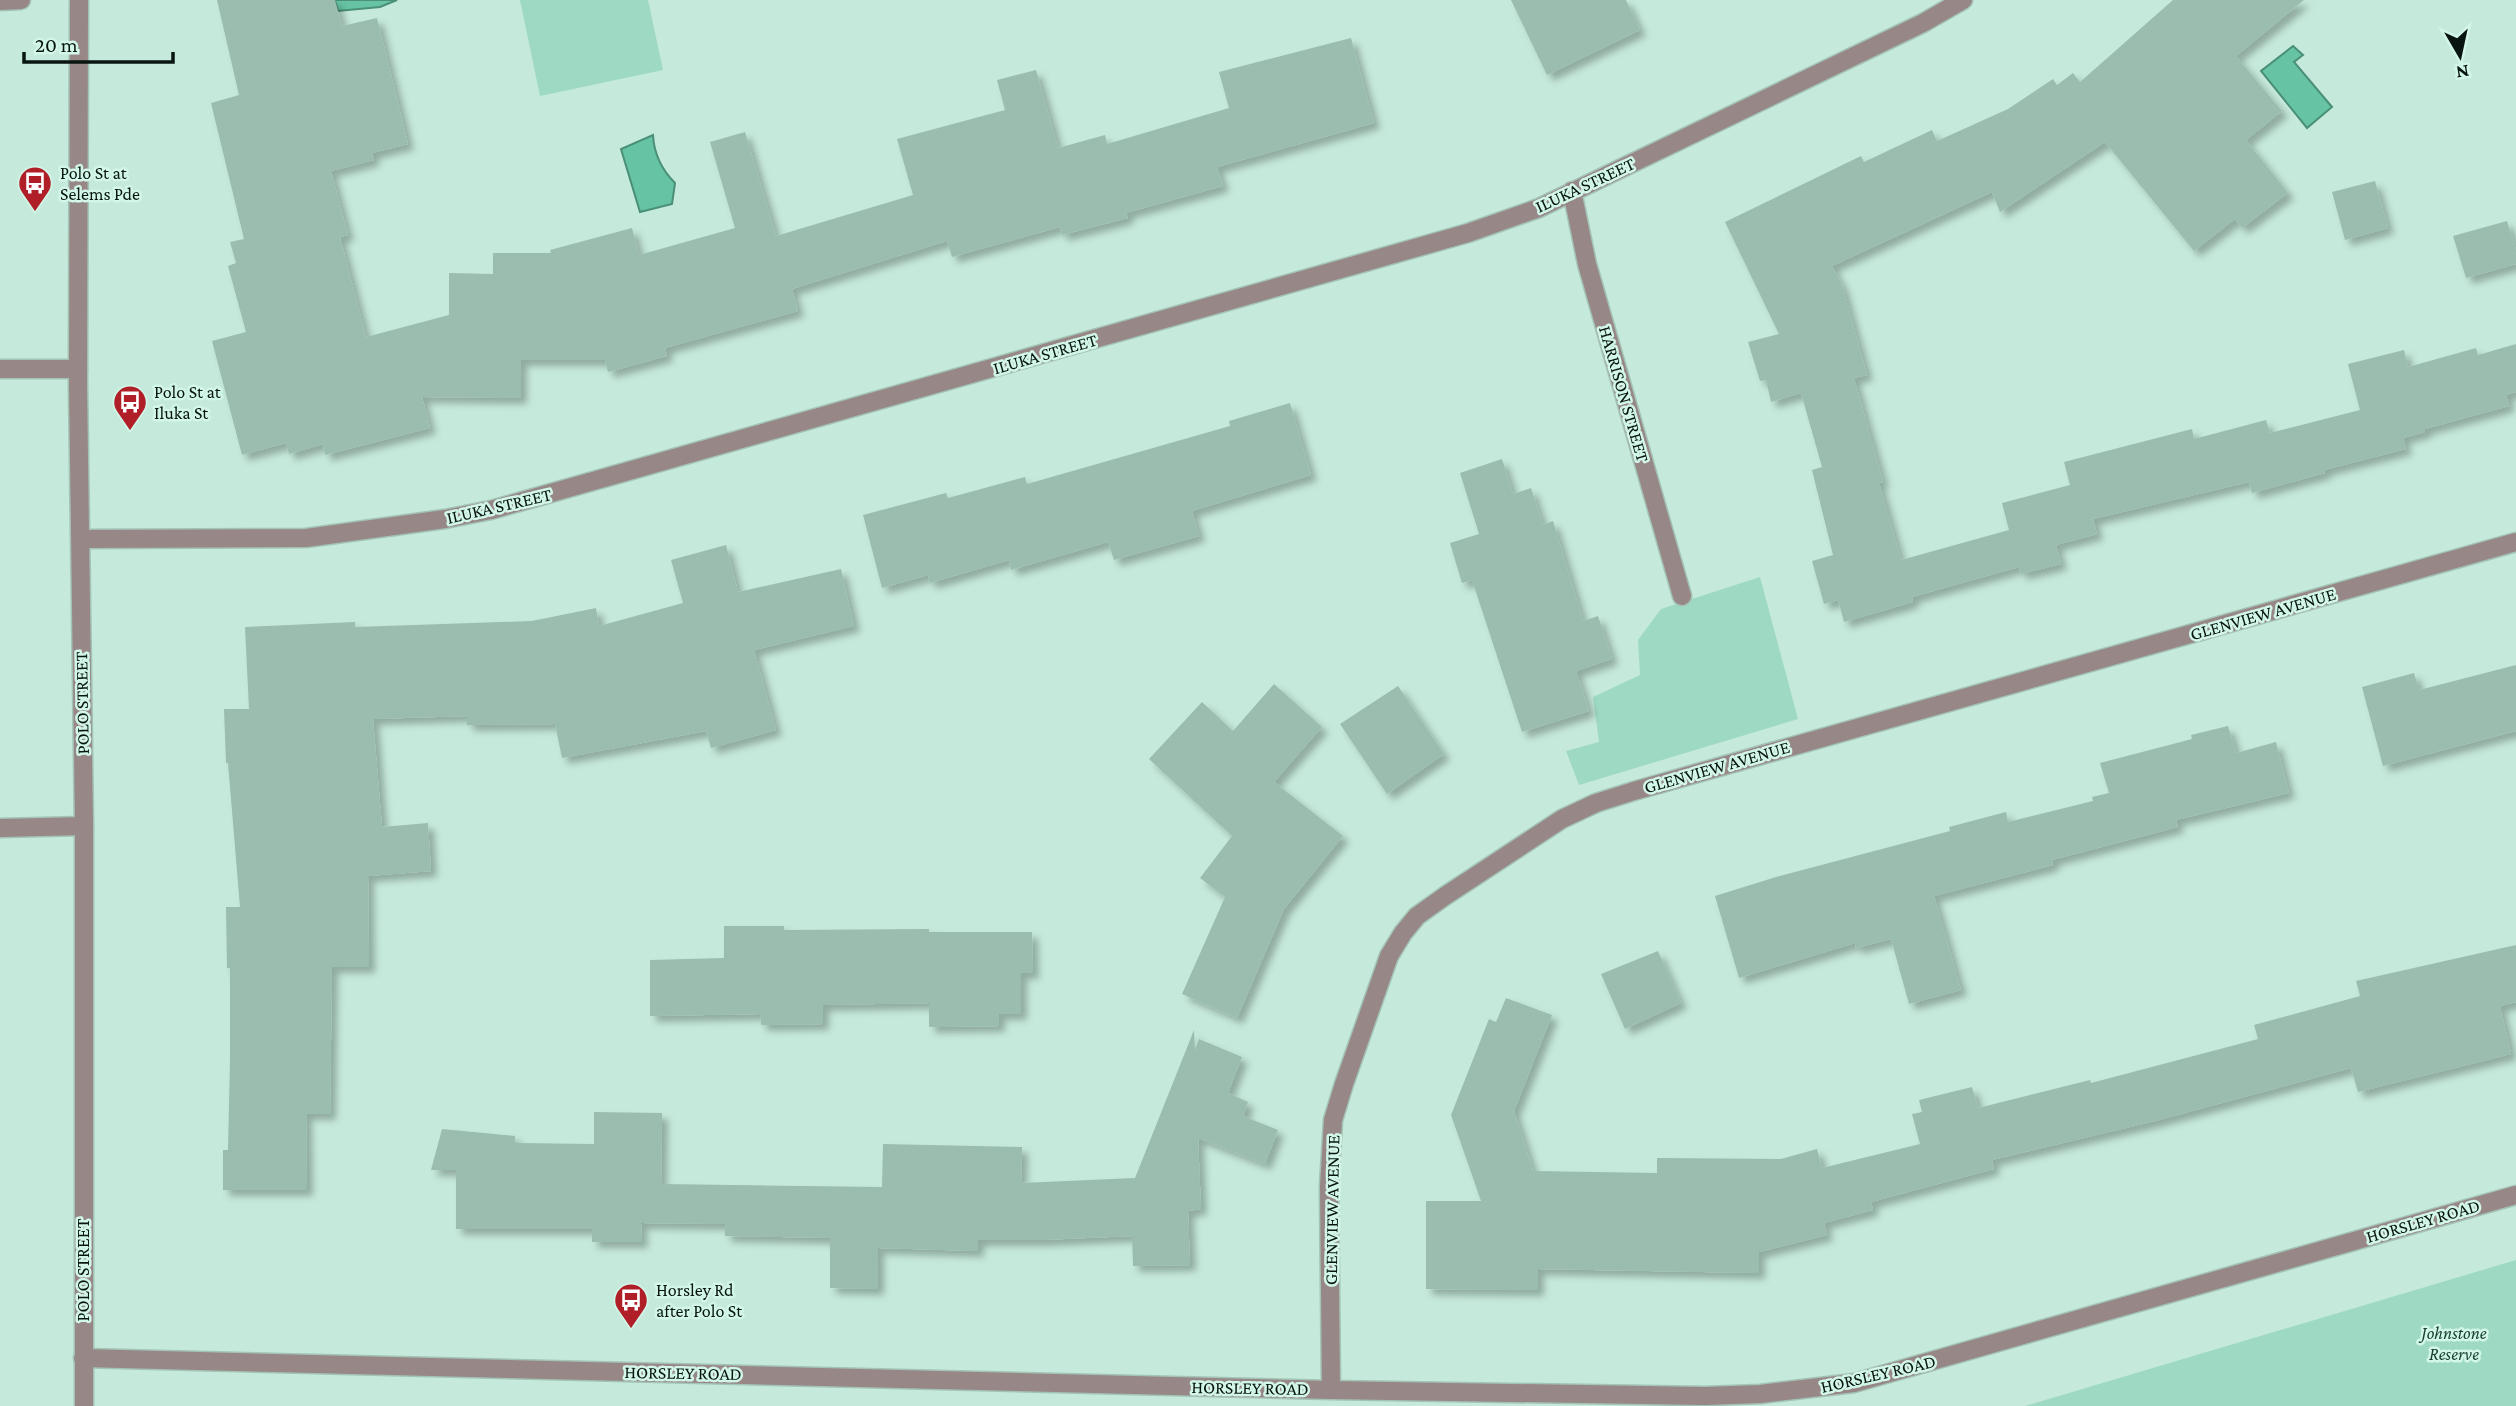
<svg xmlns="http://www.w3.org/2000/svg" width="2516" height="1406" font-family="'Crimson Pro',serif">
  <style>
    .green { fill: #9edac3 }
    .water { fill: #66c3a4; stroke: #4a8f78; stroke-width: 2 }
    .building { fill: #9abdaf; filter: url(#shadow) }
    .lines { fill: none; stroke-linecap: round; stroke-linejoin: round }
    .service-casing { stroke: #a3c3b6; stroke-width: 21 }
    .minor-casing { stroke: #a3c3b6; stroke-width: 21 }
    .tertiary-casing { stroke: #a3c3b6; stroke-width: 21 }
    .service { stroke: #978786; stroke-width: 18 }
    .minor { stroke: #978786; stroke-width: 18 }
    .tertiary { stroke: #978786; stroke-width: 18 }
    .labels { text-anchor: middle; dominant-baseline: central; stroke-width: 5; stroke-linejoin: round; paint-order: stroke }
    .poi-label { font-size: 18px; fill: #081510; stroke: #d2f6e8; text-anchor: start }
    .street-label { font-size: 18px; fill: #081510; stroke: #d2f6e8 }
    .park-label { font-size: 18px; font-style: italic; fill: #164032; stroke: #d2f6e8 }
  </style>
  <defs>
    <filter id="shadow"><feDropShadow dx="6" dy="6" stdDeviation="3.5" flood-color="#0004"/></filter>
  </defs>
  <rect width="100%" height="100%" fill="#c5e9db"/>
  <!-- green -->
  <path class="green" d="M 520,0 L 648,0 L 663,70 L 540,96 Z
    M 1760,577 L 1798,719 L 1579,785 L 1566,751 L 1599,742 L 1593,697 L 1640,675 L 1638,640 L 1661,609 Z
    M 2516,1260 L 2516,1406 L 2025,1406 Z"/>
  <!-- water -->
  <path class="water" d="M 335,0 L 397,0 L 380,7 L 338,11 Z
    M 2293,46 L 2303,55 L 2294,62 L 2332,107 L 2307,128 L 2261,71 Z
    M 653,135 C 654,154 661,169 675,183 L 672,204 L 640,212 L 621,149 Z"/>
  <!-- building -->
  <path class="building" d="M 217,0 L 335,0 L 342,26 L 377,18 L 408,144 L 372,153 L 374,160 L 331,171 L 348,235 L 340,237 L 366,337 L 449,315 L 449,273 L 493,274 L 493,253 L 551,253 L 550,250 L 632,228 L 639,255 L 735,228 L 710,142 L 745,132 L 776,236 L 913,195 L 897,139 L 1005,110 L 997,80 L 1036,70 L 1058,148 L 1105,135 L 1107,144 L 1229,108 L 1219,72 L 1351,38 L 1374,123 L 1217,167 L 1223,186 L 1126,213 L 1128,218 L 1062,235 L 1060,227 L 952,257 L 947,241 L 792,289 L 798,311 L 665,348 L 667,356 L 608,372 L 605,360 L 521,360 L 521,398 L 422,397 L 430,428 L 325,455 L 323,444 L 289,454 L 286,443 L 242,455 L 212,341 L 246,332 L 228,266 L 236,263 L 230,242 L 244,239 L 211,103 L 239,95 Z
    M 1511,0 L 1626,0 L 1640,30 L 1547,75 Z
    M 2173,0 L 2304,0 L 2236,56 L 2282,111 L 2246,140 L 2288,193 L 2242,228 L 2235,219 L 2194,251 L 2105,142 L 2000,212 L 1992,192 L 1832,266 L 1842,285 L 1867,375 L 1854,378 L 1883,482 L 1879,483 L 1901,560 L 2009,530 L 2002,503 L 2070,485 L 2064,462 L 2192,429 L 2194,439 L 2266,420 L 2270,433 L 2360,410 L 2348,364 L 2404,350 L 2408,367 L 2476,348 L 2478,355 L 2516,344 L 2516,392 L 2506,395 L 2509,406 L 2425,429 L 2425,432 L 2403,438 L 2406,449 L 2324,470 L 2325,473 L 2252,493 L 2249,482 L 2093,519 L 2097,534 L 2056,545 L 2061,564 L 2021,574 L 2019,567 L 1912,597 L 1913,602 L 1844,622 L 1838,600 L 1824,604 L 1812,561 L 1833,555 L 1812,470 L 1822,467 L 1801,393 L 1771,402 L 1766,380 L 1760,381 L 1748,342 L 1779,334 L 1725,222 L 1861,156 L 1864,162 L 1932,130 L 1937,141 L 2008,109 L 2053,79 L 2057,85 L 2073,73 L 2080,82 Z
    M 2375,181 L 2388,228 L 2345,240 L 2332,192 Z
    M 2507,221 L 2516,250 L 2516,264 L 2466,278 L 2453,236 Z
    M 1290,403 L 1311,475 L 1192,511 L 1199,536 L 1114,560 L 1108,542 L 1011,570 L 1009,560 L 930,583 L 928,575 L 882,588 L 863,515 L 946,493 L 948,498 L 1025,477 L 1027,484 L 1230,426 L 1229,421 Z
    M 1502,459 L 1513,494 L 1531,488 L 1543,525 L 1553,521 L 1583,621 L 1598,616 L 1612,659 L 1576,671 L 1589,711 L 1522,732 L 1472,580 L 1462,583 L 1450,543 L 1479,534 L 1460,473 Z
    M 726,545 L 738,592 L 841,569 L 854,626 L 754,650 L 776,730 L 711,748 L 706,731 L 562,758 L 555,724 L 467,725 L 467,716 L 373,719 L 382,827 L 428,823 L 431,871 L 368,876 L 369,967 L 332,967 L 330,1114 L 306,1114 L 307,1190 L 223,1190 L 223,1150 L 228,1150 L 230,1061 L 230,968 L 227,968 L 226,907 L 240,907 L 228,763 L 226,763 L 224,709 L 249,709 L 245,627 L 355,622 L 355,627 L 532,621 L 596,608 L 599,626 L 683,603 L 671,560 Z
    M 2516,665 L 2516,731 L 2383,766 L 2362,687 L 2414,673 L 2419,690 Z
    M 1274,684 L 1322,727 L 1274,782 L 1343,836 L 1284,909 L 1237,1018 L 1182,994 L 1225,897 L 1200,878 L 1232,836 L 1149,759 L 1202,702 L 1233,731 Z
    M 1398,686 L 1444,754 L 1387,794 L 1340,724 Z
    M 2228,726 L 2236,753 L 2276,742 L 2289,793 L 2176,820 L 2178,827 L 2052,860 L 2053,865 L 1934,896 L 1961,990 L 1909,1004 L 1891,939 L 1856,948 L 1855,943 L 1739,978 L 1715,896 L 1776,877 L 1950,831 L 1949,827 L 2006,812 L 2008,822 L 2093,801 L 2092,797 L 2109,793 L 2100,763 L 2192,739 L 2191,735 Z
    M 724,926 L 784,926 L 784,930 L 929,929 L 929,932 L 1032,932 L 1033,973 L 1021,973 L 1021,1014 L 999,1014 L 999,1026 L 929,1027 L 929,1003 L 823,1005 L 823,1024 L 761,1025 L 760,1014 L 650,1016 L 650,960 L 724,958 Z
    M 2516,945 L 2516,1002 L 2500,1006 L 2511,1054 L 2358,1092 L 2351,1068 L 2159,1120 L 1992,1160 L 1994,1169 L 1871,1202 L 1873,1210 L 1824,1223 L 1827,1235 L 1759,1252 L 1759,1273 L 1538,1269 L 1538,1290 L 1426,1289 L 1426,1201 L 1481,1201 L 1451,1115 L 1489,1019 L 1496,1022 L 1506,998 L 1552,1015 L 1514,1111 L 1533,1171 L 1657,1173 L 1657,1158 L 1781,1159 L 1817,1149 L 1822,1168 L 1920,1144 L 1912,1114 L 1922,1112 L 1919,1100 L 1972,1087 L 1978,1108 L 2090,1080 L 2091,1083 L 2258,1039 L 2254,1025 L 2360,996 L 2356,981 Z
    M 1658,951 L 1681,1003 L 1625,1029 L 1601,974 Z
    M 1194,1030 L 1195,1050 L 1199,1039 L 1242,1057 L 1228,1093 L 1248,1102 L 1243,1116 L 1278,1130 L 1265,1164 L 1198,1138 L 1201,1209 L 1188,1211 L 1190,1265 L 1133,1266 L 1132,1236 L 1041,1240 L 978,1240 L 978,1251 L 878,1248 L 878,1289 L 830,1288 L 830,1238 L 725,1236 L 725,1224 L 641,1223 L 642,1242 L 592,1242 L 592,1229 L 456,1229 L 456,1170 L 431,1170 L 442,1129 L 515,1136 L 515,1143 L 594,1144 L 594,1112 L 662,1113 L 661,1184 L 882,1187 L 883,1144 L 1022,1147 L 1021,1183 L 1135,1178 Z"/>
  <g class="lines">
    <!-- service casing -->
    <g class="service-casing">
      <path id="service" d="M 0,369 L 78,369"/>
    </g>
    <!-- minor casing -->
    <g class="minor-casing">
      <path id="minor" d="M 0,1 L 21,0
        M 1572,191 L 1587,264 L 1682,596
        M 81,539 L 306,538 L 445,519 L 491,510 L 1468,233 L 1539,208 L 1923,23 L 1963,0
        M 0,828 L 84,826
        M 83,1358 L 1331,1390 L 1705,1396 L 1760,1394 L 1854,1383 L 2516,1195
        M 1331,1390 L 1329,1186 L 1333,1120 L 1344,1084 L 1389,956 L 1403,933 L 1417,916 L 1445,896 L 1562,819 L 1596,803 L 1634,791 L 2516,542"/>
    </g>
    <!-- tertiary casing -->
    <g class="tertiary-casing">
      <path id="tertiary" d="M 79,0 L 78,384 L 84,826 L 84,1406"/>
    </g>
    <!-- service -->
    <use href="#service" class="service"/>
    <!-- minor -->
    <use href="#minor" class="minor"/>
    <!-- tertiary -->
    <use href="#tertiary" class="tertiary"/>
  </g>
  <!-- icons -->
  <defs>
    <g id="bus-pin" transform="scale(1.75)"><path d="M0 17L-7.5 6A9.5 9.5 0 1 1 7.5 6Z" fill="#b01e27" stroke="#d2f6e8"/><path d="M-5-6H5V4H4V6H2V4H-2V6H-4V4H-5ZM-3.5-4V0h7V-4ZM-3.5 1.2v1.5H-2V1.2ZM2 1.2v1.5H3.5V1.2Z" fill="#fff"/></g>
  </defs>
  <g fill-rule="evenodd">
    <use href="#bus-pin" x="35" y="183"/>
    <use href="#bus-pin" x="130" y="402"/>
    <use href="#bus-pin" x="631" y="1300"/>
  </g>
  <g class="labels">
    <!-- poi labels -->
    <g class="poi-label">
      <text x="60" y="173">Polo St at<tspan x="60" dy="21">Selems Pde</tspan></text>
      <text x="154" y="392">Polo St at<tspan x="154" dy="21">Iluka St</tspan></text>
      <text x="656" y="1290">Horsley Rd<tspan x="656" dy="21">after Polo St</tspan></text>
    </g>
    <!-- street labels -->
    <g class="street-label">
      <text transform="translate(1585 185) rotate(-25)">ILUKA STREET</text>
      <text transform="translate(1045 354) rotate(-16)">ILUKA STREET</text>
      <text transform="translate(1624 394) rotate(74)">HARRISON STREET</text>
      <text transform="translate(499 506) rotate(-13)">ILUKA STREET</text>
      <text transform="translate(2263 614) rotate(-16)">GLENVIEW AVENUE</text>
      <text transform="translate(82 703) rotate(-91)">POLO STREET</text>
      <text transform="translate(1717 767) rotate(-16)">GLENVIEW AVENUE</text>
      <text transform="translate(1332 1210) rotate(-89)">GLENVIEW AVENUE</text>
      <text transform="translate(2423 1221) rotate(-16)">HORSLEY ROAD</text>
      <text transform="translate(83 1270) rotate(-90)">POLO STREET</text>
      <text transform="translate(683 1373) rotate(1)">HORSLEY ROAD</text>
      <text transform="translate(1878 1374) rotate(-13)">HORSLEY ROAD</text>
      <text transform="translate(1250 1388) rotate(1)">HORSLEY ROAD</text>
    </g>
    <!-- park labels -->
    <g class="park-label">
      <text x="2454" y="1333">Johnstone<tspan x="2454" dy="21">Reserve</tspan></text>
    </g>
  </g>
  <!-- north arrow -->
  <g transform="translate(2460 56) rotate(171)" stroke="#d2f6e8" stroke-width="5" paint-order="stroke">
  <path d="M0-5L12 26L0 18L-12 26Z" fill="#081510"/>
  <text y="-10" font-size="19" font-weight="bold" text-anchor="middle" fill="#081510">N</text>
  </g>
  <!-- scale -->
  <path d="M24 52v10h149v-10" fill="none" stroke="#081510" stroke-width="3.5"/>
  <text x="35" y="52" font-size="21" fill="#081510" stroke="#d2f6e8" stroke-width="5" paint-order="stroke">20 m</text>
</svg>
